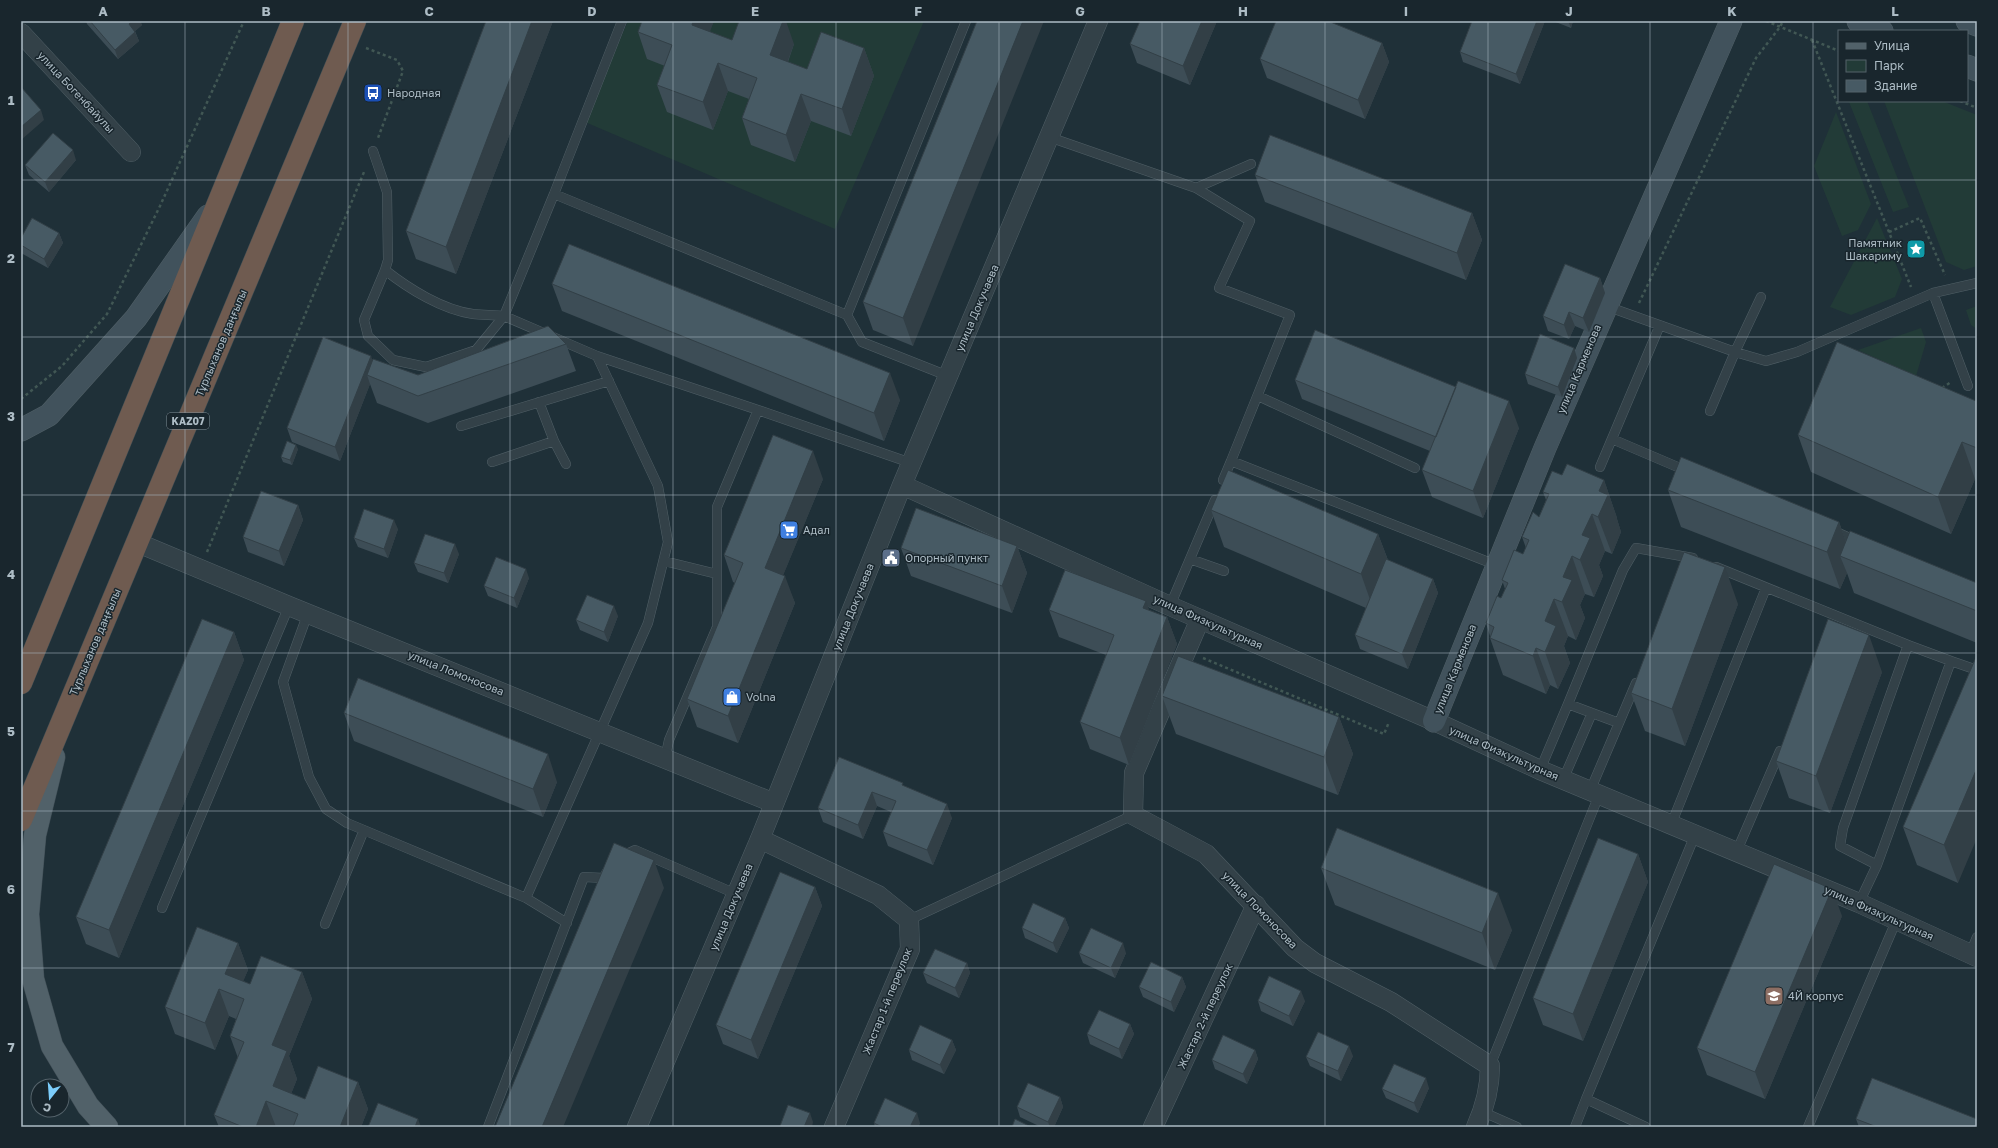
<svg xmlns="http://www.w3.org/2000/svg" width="1998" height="1148" viewBox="0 0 1998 1148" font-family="'Golos Text',sans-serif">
<rect width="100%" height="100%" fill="#1f3038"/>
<!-- green -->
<path fill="#223b37" d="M628 21H924L835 229 585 122Z
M1852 101H1867L1909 207 1893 212 1849 102Z
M1884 101H1942L1977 115V266L1964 270 1946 262Z
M1836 112 1871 204 1858 230 1842 236 1814 166Z
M1877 218 1902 279 1895 297 1851 315 1830 307Z
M1977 306V329L1971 325 1966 310Z
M1921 328 1926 342 1916 376 1858 350Z"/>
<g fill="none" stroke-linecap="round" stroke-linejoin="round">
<defs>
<path id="lane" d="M622 21 554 194 847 315
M1049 137 1196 188 1251 164
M373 151 387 192 388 260 385 270 364 320 368 336 393 360 426 367 476 350 504 316
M1196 188 1250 221 1219 288 1290 315 1231 461
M554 194 504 316 597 356 658 486 668 542 648 623 526 898 567 923
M385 270C409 289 443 310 473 314 483 315 494 315 504 316
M1933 293 1968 386
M1761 297 1735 352 1766 361 1797 352 1933 293 1977 283
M1606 306 1735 352 1710 411
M597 356 758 410
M948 376 862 342 847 315 966 21
M1258 396 1415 468
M461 426 609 381
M1612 439 1687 471
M554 441 566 464
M492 462 554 441 539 402
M1600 467 1660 325
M1223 480 1231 461 1496 565
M1832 530 1859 542
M1190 559 1224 571
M664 561 717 574
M1716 567 1908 645
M1170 606 1215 500
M308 613 283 682 309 777 326 809 347 823 526 898
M1592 713 1619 723 1636 683
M665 759 669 740 717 627V507L758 410 911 463
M1540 770 1568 704
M1563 780 1592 713 1568 704 1623 570 1636 548 1693 558
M1590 791 1619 723
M1671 825 1766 588
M1736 853 1780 751
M622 856 635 850 736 894
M1877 865 1840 846 1843 828 1908 645 1951 661
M1859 903 1877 865 1951 661 1977 670
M162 908 289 606
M909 920 1133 815
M325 924 364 830
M1970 954 1977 937
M1490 1066 1599 795
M1586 1099 1695 835
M1483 1112 1517 1127
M488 1127 584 877 604 878 606 873
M1575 1127 1586 1099 1646 1127
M1808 1127 1897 919"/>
<path id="street" d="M21 33 131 152
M902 485 1170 606 1434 721 1540 770 1859 903 1977 957
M138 543 289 606 774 803
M1200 619 1134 773 1133 815 1206 854 1295 948 1315 963 1391 1002 1490 1066C1490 1088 1485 1107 1476 1127
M760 839 878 895 909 920 910 949 834 1127
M637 1127 760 839 902 485 1098 21
M1153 1127 1256 905"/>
<path id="secondary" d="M1858 21 1882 31
M1967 21 1977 25
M1967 66 1977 70
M21 430 49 415 136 318 208 216
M1434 721 1545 448 1731 21"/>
<path id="primary" d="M54 757 35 835 28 914 33 979 52 1046 88 1106 107 1127"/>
<path id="highway" d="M21 683 293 21
M21 820 355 21"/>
</defs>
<!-- lane casing -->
<use href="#lane" stroke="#505f66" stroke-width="10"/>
<!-- street casing -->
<use href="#street" stroke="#505f66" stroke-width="20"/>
<!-- secondary casing -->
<use href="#secondary" stroke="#505f66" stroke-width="23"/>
<!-- primary casing -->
<use href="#primary" stroke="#3f4d55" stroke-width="23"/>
<!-- highway casing -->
<use href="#highway" stroke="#3d4c53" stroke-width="23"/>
<!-- path -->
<path stroke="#415754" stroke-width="2.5" stroke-dasharray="3 3" stroke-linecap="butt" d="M1766 21 1839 51
M1812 40 1911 287
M366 48 397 60 403 71 378 138
M1960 101 1977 108
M1889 232 1920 218 1945 275
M1639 303 1756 58 1780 27 1783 21
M1942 388 1951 382
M21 399 62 366 107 314 160 206 244 21
M207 552 364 172
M1203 658 1384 734 1389 722"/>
<!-- lane -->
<use href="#lane" stroke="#334148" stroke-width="9"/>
<!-- street -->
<use href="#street" stroke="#334148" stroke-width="19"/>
<!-- secondary -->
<use href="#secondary" stroke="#41525c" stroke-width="22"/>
<!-- primary -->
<use href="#primary" stroke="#516169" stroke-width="22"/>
<!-- highway -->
<use href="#highway" stroke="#6f5b50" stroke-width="22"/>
</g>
<!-- wall -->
<path fill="#3d4d56" d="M86 21H140L142 25 135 31 139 41 118 59 87 24Z
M486 21H553L456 274 416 259 406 231Z
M642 21H714L709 32 732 40 794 44 788 62 807 69 864 48 874 76 851 136 811 121 795 162 751 145 742 118 749 99 728 91 713 130 667 112 657 85 665 66 647 59 638 32Z
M977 21 913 346 873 330 863 302Z
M1217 21 1190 85 1137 63 1130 44Z
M1472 21H1545L1520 84 1463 62 1460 52Z
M1553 21H1573L1571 28Z
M1382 43 1389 62 1365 119 1267 78 1260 59Z
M76 160 49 192 29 175 25 165Z
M1255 175 1472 213 1482 240 1466 280 1265 202Z
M59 233 63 243 48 268 21 253V238Z
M1600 278 1605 293 1589 332 1575 326 1569 339 1548 331 1543 316Z
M552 284 900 400 884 441 562 311Z
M566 344 576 371 428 423 377 403 370 384 340 461 292 442 287 428 373 361 418 375Z
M1574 348 1577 358 1562 397 1528 384 1525 374Z
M1295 380 1519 428 1483 518 1432 497 1422 470 1430 451 1302 399Z
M1977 397V480L1975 479 1951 534 1811 472 1798 435 1976 401Z
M298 449 292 465 283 462 281 457Z
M1562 475 1604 480 1617 518V519L1621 532 1612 554 1605 551 1599 565 1603 576 1594 597 1585 594 1580 605 1585 618 1576 640 1568 636 1564 646 1570 663 1558 689 1550 685 1546 694 1503 675 1490 638V636L1486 623 1501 598 1505 589 1502 580 1523 554 1526 548 1522 537 1539 517 1546 500 1543 492Z
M823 479 783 575 795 603 738 743 697 727 687 699 735 583 733 582 724 555Z
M1668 490 1839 522 1846 542 1977 583V643L1854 593 1847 573 1840 589 1681 527Z
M298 505 303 520 284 566 248 552 243 537Z
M1211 510 1378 534 1388 560 1433 579 1438 593 1408 669 1360 649 1355 635 1366 608 1224 547Z
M398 529 388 558 358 547 354 538Z
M1017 546 1027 573 1012 613 911 576 901 548Z
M459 554 448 583 418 572 414 563Z
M529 578 517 608 488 596 484 586Z
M1738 604 1685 746 1645 731 1631 693Z
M1049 610H1149L1167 617 1177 644 1129 765 1090 749 1080 722 1106 655 1059 637Z
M618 616 608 642 580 630 576 620Z
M234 632 244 660 119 958 86 944 76 917Z
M1977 655 1958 883 1917 865 1903 827Z
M1882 672 1830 813 1789 798 1776 761Z
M1162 696 1339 717 1353 754 1338 795 1176 734Z
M344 713 557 782 543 817 354 741Z
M839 757 904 786 952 818 933 865 888 846 883 832 891 812 877 806 863 839 823 822 818 808Z
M1638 854 1648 882 1583 1041 1543 1025 1533 998Z
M1321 868 1512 930 1495 970 1335 905Z
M815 887 822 906 758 1059 723 1044 716 1025Z
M1842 916 1765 1099 1707 1075 1697 1048Z
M1065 918 1069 928 1057 953 1025 938 1022 928Z
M238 943 248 970 243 981 250 984 302 972 312 999 289 1056 297 1079 291 1094 305 1099 358 1082 368 1109 361 1127H219L214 1115 238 1058 230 1036 236 1019 229 1016 215 1050 175 1034 165 1007Z
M1079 953H1126L1115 978 1083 963Z
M967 963 970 973 959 998 927 983 923 973Z
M1182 977 1186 987 1174 1012 1143 997 1139 987Z
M1258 1001H1305L1293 1026 1261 1011Z
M1130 1024 1134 1034 1122 1059 1090 1044 1087 1034Z
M952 1040 956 1050 944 1074 912 1060 909 1050Z
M1255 1050 1258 1059 1247 1084 1215 1069 1212 1060Z
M1353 1056 1341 1081 1310 1066 1306 1057Z
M1429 1088 1418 1113 1386 1098 1382 1089Z
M1060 1097 1063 1107 1054 1127H1041L1020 1117 1017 1107Z
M1856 1119 1977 1127H1859Z
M874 1123H920L918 1127H875Z"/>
<!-- shaded-wall -->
<path fill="#323f46" d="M132 21H140L142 25 132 34 129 24Z
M532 21H553L456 274 446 247Z
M693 21H714L702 53 692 25Z
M783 21H786L794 44 780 82 770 55Z
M1023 21H1044L913 346 903 318Z
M1202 21H1217L1190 85 1183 66Z
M1537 21H1545L1520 84 1516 74Z
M1568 21H1573L1571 28Z
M135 32 139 41 118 59 115 50Z
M1382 43 1389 62 1365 119 1358 100Z
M864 48 874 76 851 136 842 109Z
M718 63 728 91 713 130 703 102Z
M801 94 811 121 795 162 786 135Z
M41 110 44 120 21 140V127Z
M73 150 76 160 49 192 45 182Z
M1472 213 1482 240 1466 280 1457 253Z
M59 233 63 243 48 268 44 259Z
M1600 278 1605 293 1589 332 1583 318Z
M1569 312 1575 326 1569 339 1564 325Z
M1574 348 1577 358 1562 397 1558 387Z
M371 356 376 370 367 375 370 384 340 461 335 447Z
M890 373 900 400 884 441 874 413Z
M1509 401 1519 428 1483 518 1473 491Z
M1962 442 1975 479 1951 534 1938 497Z
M296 445 298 449 292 465 290 460Z
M813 451 823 479 775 595 765 568Z
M1604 480 1617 518V519L1621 532 1612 554 1598 517 1599 491Z
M298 505 303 520 284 566 279 551Z
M1592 514 1605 551 1599 565 1603 576 1594 597 1580 560 1582 535Z
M394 520 398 529 388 558 384 549Z
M1839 522 1852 559 1840 556 1847 573 1840 589 1827 552Z
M1378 534 1392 571 1374 611 1361 574Z
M455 544 459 554 448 583 444 573Z
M1017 546 1027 573 1012 613 1002 586Z
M1572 556 1585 594 1580 605 1585 618 1576 640 1562 602 1563 577Z
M1725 567 1738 604 1685 746 1672 709Z
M526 569 529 578 517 608 514 598Z
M785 576 795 603 738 743 728 716Z
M1433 579 1438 593 1408 669 1402 654Z
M1554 599 1568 636 1564 646 1570 663 1558 689 1545 652V621Z
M1146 601 1156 629 1143 608Z
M614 606 618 616 608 642 604 632Z
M1167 617 1177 644 1129 765 1120 738Z
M234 632 244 660 119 958 109 930Z
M1869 635 1882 672 1830 813 1816 776Z
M1536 648 1550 685 1546 694 1533 656Z
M1339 717 1353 754 1338 795 1324 757Z
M548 754 557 782 543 817 533 789Z
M1977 768V838L1958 883 1944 845Z
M872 792 877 806 863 839 858 825Z
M947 804 952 818 933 865 927 850Z
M1638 854 1648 882 1583 1041 1573 1014Z
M654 860 664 888 563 1127H542Z
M815 887 822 906 758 1059 751 1040Z
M1832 889 1842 916 1765 1099 1755 1072Z
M1498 893 1512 930 1495 970 1482 933Z
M1065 918 1069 928 1057 953 1053 943Z
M238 943 248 970 237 996 225 974Z
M1123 943 1126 953 1115 978 1111 968Z
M967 963 970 973 959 998 955 988Z
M302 972 312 999 289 1056 297 1079 285 1109 273 1086 272 1045Z
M1182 977 1186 987 1174 1012 1171 1002Z
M219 989 229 1016 215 1050 205 1023Z
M1301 991 1305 1001 1293 1026 1289 1016Z
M1130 1024 1134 1034 1122 1059 1119 1049Z
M952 1040 956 1050 944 1074 940 1065Z
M1349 1046 1353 1056 1341 1081 1338 1071Z
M1255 1050 1258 1059 1247 1084 1243 1074Z
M1426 1078 1429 1088 1418 1113 1414 1103Z
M358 1082 368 1109 361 1127H340Z
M1060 1097 1063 1107 1054 1127H1050L1048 1122Z
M266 1101 276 1127H256Z
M810 1113 813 1122 812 1127H804Z
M917 1113 920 1123 918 1127H910Z
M418 1119 421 1127H415Z"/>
<!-- building -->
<path fill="#475a64" stroke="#323f46" d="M90 21H132L129 24 135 32 115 50Z
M486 21H532L446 247 406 231Z
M642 21H693L692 25 732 40 739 21H783L770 55 807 69 821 32 864 48 842 109 801 94 786 135 742 118 757 78 718 63 703 102 657 85 672 45 638 32Z
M977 21H1023L903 318 863 302Z
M1140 21H1202L1183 66 1130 44Z
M1276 21H1328L1382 43 1358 100 1260 59Z
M1472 21H1537L1516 74 1460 52Z
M21 87 41 110 21 127Z
M53 133 73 150 45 182 25 165Z
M1270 135 1472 213 1457 253 1255 175Z
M32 218 59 233 44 259 21 245V238Z
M569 244 890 373 874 413 552 284Z
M1565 264 1600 278 1583 318 1569 312 1564 325 1543 316Z
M548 326 566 344 418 396 367 375 373 359 418 375Z
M1315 330 1456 387 1436 437 1295 380Z
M1540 334 1574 348 1558 387 1525 374Z
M323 337 371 356 335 447 287 428Z
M1837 342 1976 401 1977 397V448L1962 442 1938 497 1798 435Z
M1458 381 1509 401 1473 491 1422 470Z
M773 435 813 451 765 568 785 576 728 716 687 699 743 563 724 555Z
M287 441 296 445 290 460 281 457Z
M1681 457 1839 522 1827 552 1668 490Z
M1567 464 1604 480 1599 491 1608 495 1598 517 1592 514 1582 535 1590 538 1580 560 1572 556 1563 577 1572 580 1562 602 1554 599 1545 621 1556 626 1545 652 1536 648 1533 656 1490 638 1494 627 1486 623 1497 596 1501 598 1508 583 1502 580 1514 550 1523 554 1529 540 1522 537 1533 512 1539 517 1549 494 1543 492 1552 471 1562 475Z
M1228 470 1378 534 1361 574 1211 510Z
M261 491 298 505 279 551 243 537Z
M916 508 1017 546 1002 586 901 548Z
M364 509 394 520 384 549 354 538Z
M1850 531 1977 583V611L1840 556Z
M425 534 455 544 444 573 414 563Z
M1684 552 1725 567 1672 709 1631 693Z
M496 557 526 569 514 598 484 586Z
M1386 559 1433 579 1402 654 1355 635Z
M1065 570 1146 601 1143 608 1167 617 1120 738 1080 722 1114 635 1049 610Z
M587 595 614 606 604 632 576 620Z
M202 619 234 632 109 930 76 917Z
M1828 619 1869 635 1816 776 1776 761Z
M1977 655V768L1944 845 1903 827Z
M1178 656 1339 717 1324 757 1162 696Z
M358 678 548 754 533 789 344 713Z
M839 757 903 783 902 785 947 804 927 850 883 832 896 801 872 792 858 825 818 808Z
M1337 828 1498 893 1482 933 1321 868Z
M1598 838 1638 854 1573 1014 1533 998Z
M614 843 654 860 542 1127H495Z
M1774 864 1832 889 1755 1072 1697 1048Z
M780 872 815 887 751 1040 716 1025Z
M1033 903 1065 918 1053 943 1022 928Z
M197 927 238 943 225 974 250 984 261 956 302 972 272 1045 287 1051 273 1086 305 1099 318 1066 358 1082 340 1127H293L298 1114 266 1101 256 1127H243L214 1115 244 1042 230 1036 244 999 219 989 205 1023 165 1007Z
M1091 928 1123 943 1111 968 1079 953Z
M935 949 967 963 955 988 923 973Z
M1151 962 1182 977 1171 1002 1139 987Z
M1269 976 1301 991 1289 1016 1258 1001Z
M1099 1010 1130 1024 1119 1049 1087 1034Z
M920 1025 952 1040 940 1065 909 1050Z
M1318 1032 1349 1046 1338 1071 1306 1057Z
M1223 1035 1255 1050 1243 1074 1212 1060Z
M1394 1064 1426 1078 1414 1103 1382 1089Z
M1872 1078 1977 1119V1127H1877L1856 1119Z
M1028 1083 1060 1097 1048 1122 1017 1107Z
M885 1098 917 1113 910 1127H882L874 1123Z
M378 1103 418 1119 415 1127H368Z
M788 1105 810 1113 804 1127H783L780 1126Z
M1015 1119 1031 1127H1012Z"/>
<!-- grid -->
<path fill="none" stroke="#adbcc5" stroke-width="1" stroke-opacity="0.55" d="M185 21V1127M348 21V1127M510 21V1127M673 21V1127M836 21V1127M999 21V1127M1162 21V1127M1325 21V1127M1488 21V1127M1650 21V1127M1813 21V1127M21 180H1977M21 337H1977M21 495H1977M21 653H1977M21 811H1977M21 968H1977"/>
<!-- icons -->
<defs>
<symbol id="bus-square" viewBox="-11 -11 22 22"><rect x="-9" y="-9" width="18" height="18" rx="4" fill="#1a4fb4" stroke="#19262d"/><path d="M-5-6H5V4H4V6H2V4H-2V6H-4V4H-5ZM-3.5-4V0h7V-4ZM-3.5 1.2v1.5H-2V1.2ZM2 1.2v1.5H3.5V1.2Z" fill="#fff"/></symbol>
<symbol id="sight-square" viewBox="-11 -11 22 22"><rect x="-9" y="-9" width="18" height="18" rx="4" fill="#0f9aa8" stroke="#19262d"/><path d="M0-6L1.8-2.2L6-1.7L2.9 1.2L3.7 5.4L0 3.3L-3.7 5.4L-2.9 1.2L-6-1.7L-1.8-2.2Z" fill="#fff"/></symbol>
<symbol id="supermarket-square" viewBox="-11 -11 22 22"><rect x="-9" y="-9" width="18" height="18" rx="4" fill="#3f7fe0" stroke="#19262d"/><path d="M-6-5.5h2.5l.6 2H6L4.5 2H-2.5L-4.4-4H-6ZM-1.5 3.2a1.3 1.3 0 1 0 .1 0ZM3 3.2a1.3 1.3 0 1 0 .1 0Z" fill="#fff"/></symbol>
<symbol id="civic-square" viewBox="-11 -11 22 22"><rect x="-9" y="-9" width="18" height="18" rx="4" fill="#5c6f8a" stroke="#19262d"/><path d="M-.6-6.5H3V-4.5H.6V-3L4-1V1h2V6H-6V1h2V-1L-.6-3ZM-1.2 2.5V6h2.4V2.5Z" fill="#fff"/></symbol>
<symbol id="shop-square" viewBox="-11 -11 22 22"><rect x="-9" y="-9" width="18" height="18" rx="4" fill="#3f7fe0" stroke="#19262d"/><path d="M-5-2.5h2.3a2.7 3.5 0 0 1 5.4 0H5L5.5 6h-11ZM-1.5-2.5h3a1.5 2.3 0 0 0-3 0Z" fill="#fff"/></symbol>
<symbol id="university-square" viewBox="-11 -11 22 22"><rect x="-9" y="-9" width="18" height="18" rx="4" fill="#8d6e63" stroke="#19262d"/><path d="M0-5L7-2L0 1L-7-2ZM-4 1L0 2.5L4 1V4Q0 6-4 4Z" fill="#fff"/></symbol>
</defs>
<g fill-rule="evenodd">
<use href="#bus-square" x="362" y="82" width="22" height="22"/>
<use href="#sight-square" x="1905" y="238" width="22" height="22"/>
<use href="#supermarket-square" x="778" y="519" width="22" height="22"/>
<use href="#civic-square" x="880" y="547" width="22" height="22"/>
<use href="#shop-square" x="721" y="686" width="22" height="22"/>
<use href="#university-square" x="1763" y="985" width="22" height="22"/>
</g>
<g text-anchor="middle" stroke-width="3" stroke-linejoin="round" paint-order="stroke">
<!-- shield labels -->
<rect fill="#19262d" stroke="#818f97" stroke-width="1" x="167" y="413" width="42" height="16" rx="3"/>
<g font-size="10" font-weight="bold" fill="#adbcc5">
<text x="188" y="425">KAZ07</text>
</g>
<!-- street labels -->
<g font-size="11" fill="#adbcc5" stroke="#19262d">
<text transform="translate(76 92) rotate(47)" y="4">улица Богенбайулы</text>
<text transform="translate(977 308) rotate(-67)" y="4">улица Докучаева</text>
<text transform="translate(221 343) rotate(-67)" y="4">Тұрлыханов даңғылы</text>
<text transform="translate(1579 369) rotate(-67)" y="4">улица Карменова</text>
<text transform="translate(853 607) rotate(-68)" y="4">улица Докучаева</text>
<text transform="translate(1208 622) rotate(24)" y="4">улица Физкультурная</text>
<text transform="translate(95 642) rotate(-67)" y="4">Тұрлыханов даңғылы</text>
<text transform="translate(1455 669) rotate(-68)" y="4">улица Карменова</text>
<text transform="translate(456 673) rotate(22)" y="4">улица Ломоносова</text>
<text transform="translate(1504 753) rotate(24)" y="4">улица Физкультурная</text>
<text transform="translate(731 907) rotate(-67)" y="4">улица Докучаева</text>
<text transform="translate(1260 910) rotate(46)" y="4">улица Ломоносова</text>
<text transform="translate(1879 913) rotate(24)" y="4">улица Физкультурная</text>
<text transform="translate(887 1001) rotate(-68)" y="4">Жастар 1-й переулок</text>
<text transform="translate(1205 1016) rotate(-65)" y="4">Жастар 2-й переулок</text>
</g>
<!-- poi labels -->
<g font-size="11" fill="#adbcc5" stroke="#19262d" text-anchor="start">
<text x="387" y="97">Народная</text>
<text x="1902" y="247" text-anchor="end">Памятник<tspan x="1902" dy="13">Шакариму</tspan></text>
<text x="803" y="534">Адал</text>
<text x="905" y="562">Опорный пункт</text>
<text x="746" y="701">Volna</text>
<text x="1788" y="1000">4Й корпус</text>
</g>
</g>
<!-- border -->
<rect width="1998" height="1148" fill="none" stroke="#19262d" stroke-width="44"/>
<!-- legend -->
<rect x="1838" y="30" width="130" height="72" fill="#19262d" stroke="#54626a"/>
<rect x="1846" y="43" width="20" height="6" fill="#516169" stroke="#54626a"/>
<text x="1874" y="50" font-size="12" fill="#adbcc5">Улица</text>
<rect x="1846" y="60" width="20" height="12" fill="#223b37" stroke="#54626a"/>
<text x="1874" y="70" font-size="12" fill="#adbcc5">Парк</text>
<rect x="1846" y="80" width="20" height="12" fill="#475a64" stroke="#54626a"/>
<text x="1874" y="90" font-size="12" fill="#adbcc5">Здание</text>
<!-- north arrow -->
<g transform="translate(50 1098) rotate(197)"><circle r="19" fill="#19262d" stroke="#54626a"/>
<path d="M0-3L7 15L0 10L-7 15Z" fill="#7ccdfb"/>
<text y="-6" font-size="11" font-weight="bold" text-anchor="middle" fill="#adbcc5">С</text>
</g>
<rect x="22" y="22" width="1954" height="1104" fill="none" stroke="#adbcc5" stroke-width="1.5"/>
<g font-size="13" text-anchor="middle" font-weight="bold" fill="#adbcc5">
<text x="103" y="16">A</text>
<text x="266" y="16">B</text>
<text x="429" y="16">C</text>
<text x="592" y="16">D</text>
<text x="755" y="16">E</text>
<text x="918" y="16">F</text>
<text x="1080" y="16">G</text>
<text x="1243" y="16">H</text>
<text x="1406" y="16">I</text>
<text x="1569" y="16">J</text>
<text x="1732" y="16">K</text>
<text x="1895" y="16">L</text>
<text x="11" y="105">1</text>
<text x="11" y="263">2</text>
<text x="11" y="421">3</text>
<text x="11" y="579">4</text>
<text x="11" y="736">5</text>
<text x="11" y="894">6</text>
<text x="11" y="1052">7</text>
</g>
</svg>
